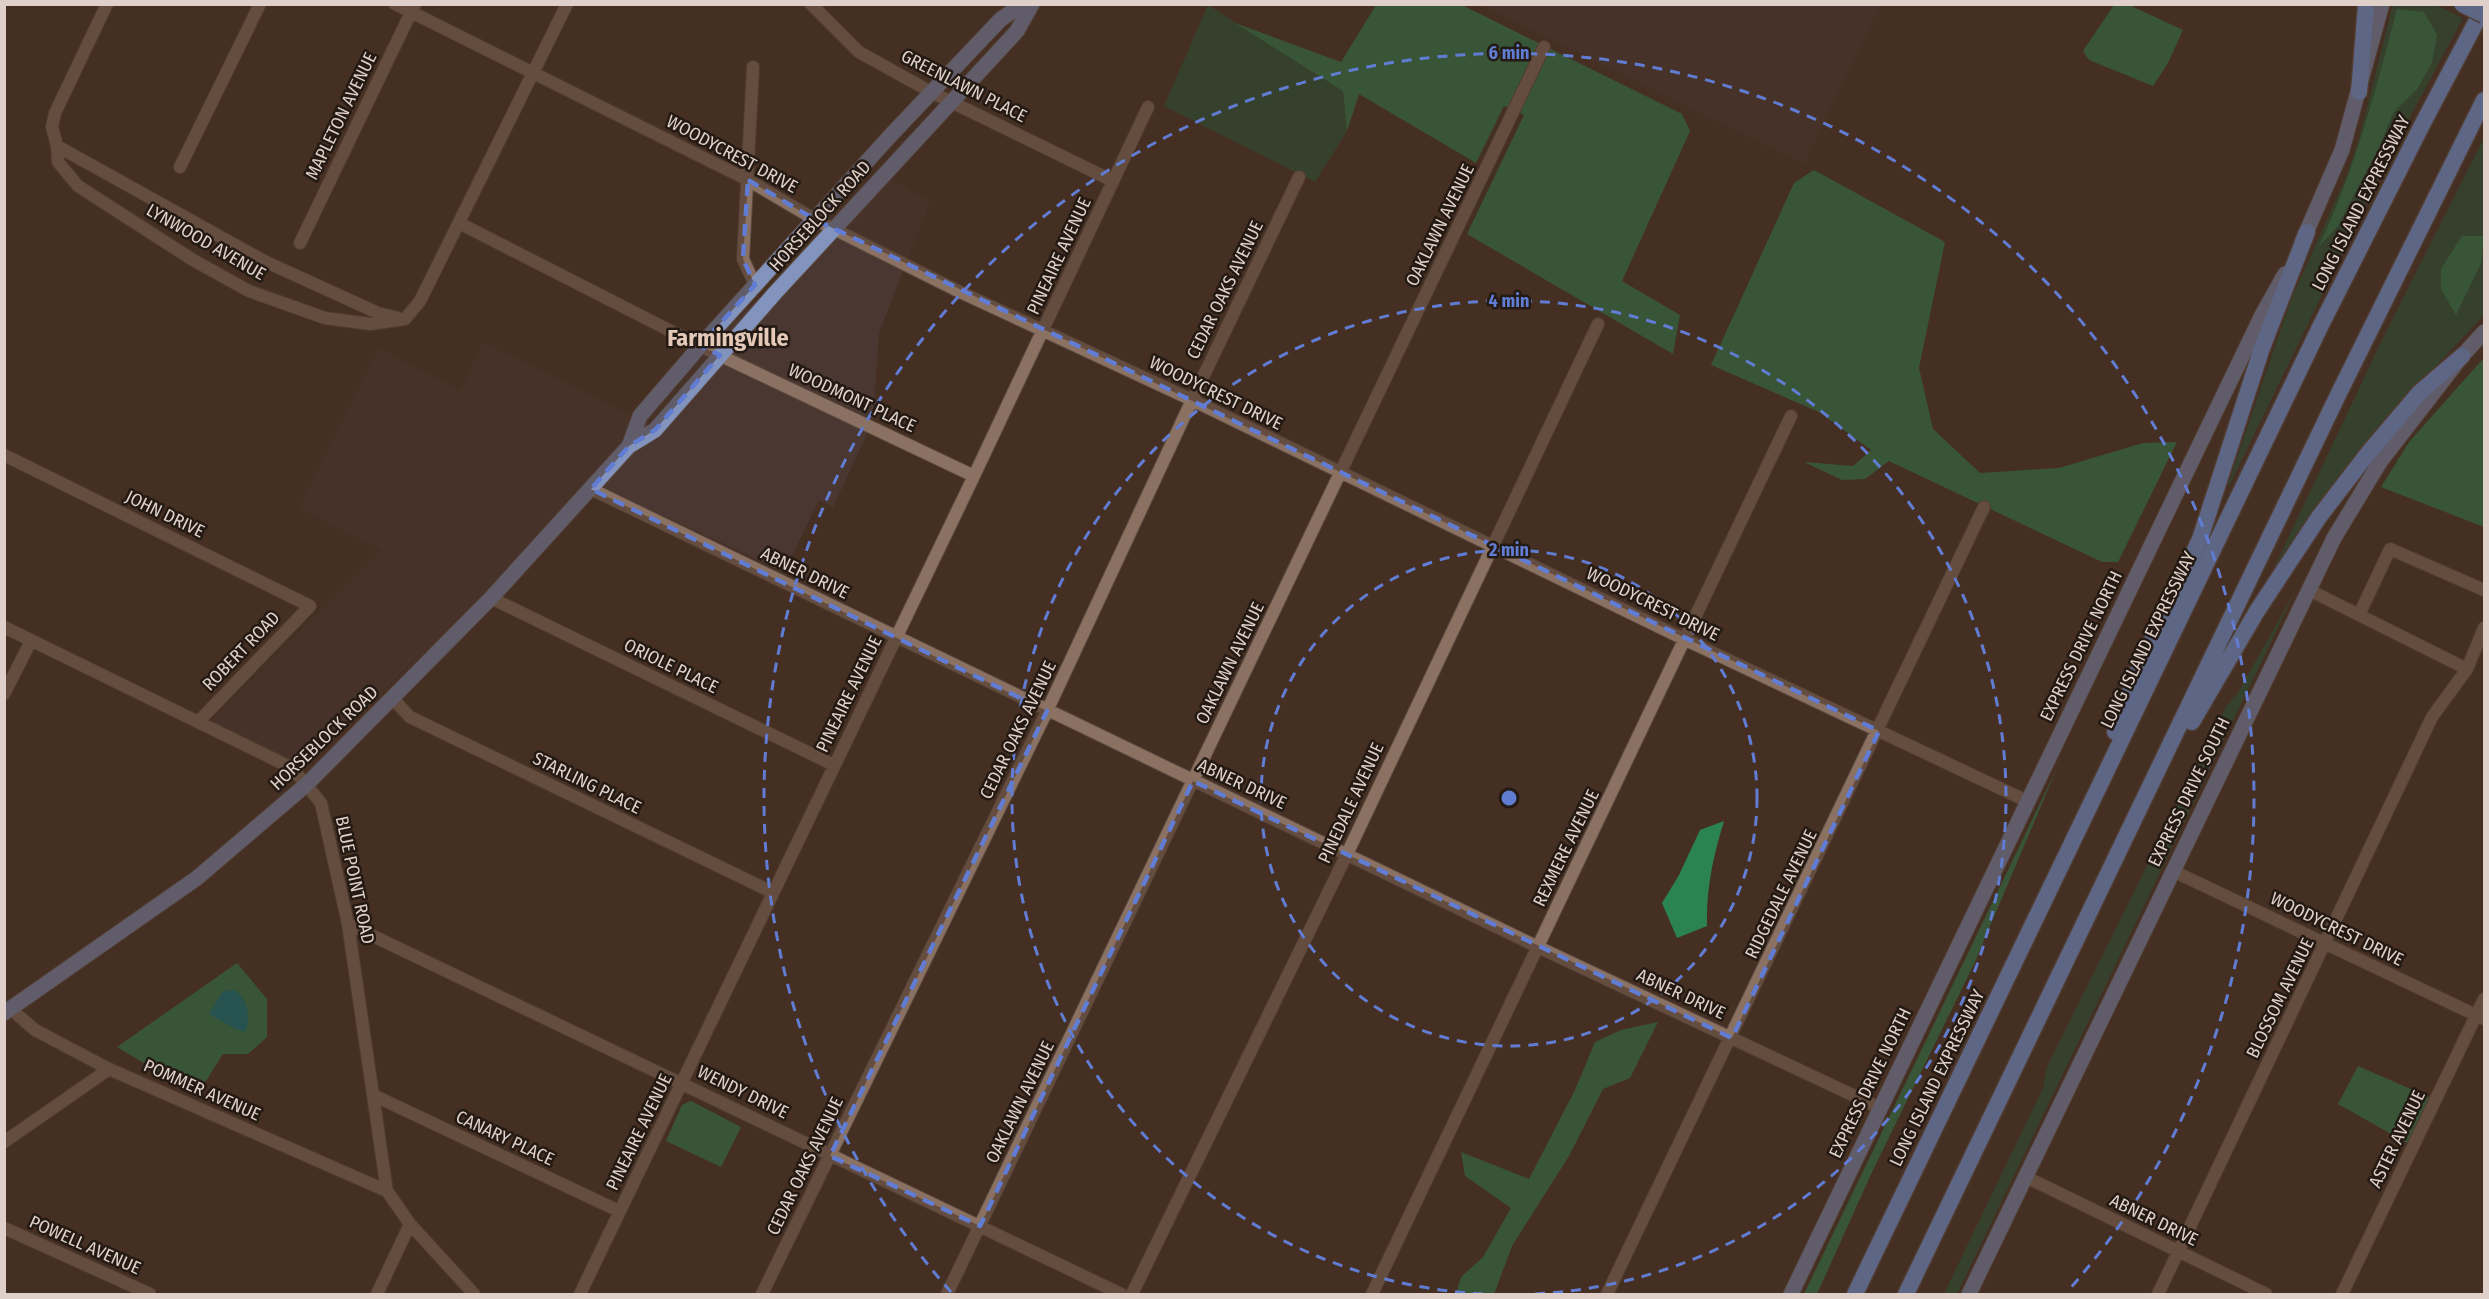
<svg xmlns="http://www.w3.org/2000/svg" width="2489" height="1299" viewBox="0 0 2489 1299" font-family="'Fira Sans Condensed',sans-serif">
<rect width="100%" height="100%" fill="#452f23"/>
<!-- commercial -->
<path fill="#4b3732" d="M1482 5H1880L1804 164Z
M885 176 930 201 879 333 873 421 833 507 819 500 784 572 604 488 298 769 210 722 382 550 299 508 379 348 460 390 483 343 636 417Z"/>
<!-- green -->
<path fill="#25583a" d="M2434 4 2463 18 2395 145 2229 486 2228 484 2291 300 2347 175 2359 139 2393 5Z
M1208 5 1343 91 1347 131 1315 182 1164 106Z
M2484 138V315L2414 389 2277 568H2274L2384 336Z
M2297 588 1957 1294H1944L2043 1088 2047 1067 2227 705 2237 694Z"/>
<!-- forest -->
<path fill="#2b8352" d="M1376 5H1462L1682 114 1690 131 1622 281 1680 315 1673 354 1467 234 1524 115 1504 106 1476 163 1359 94 1347 131 1343 91 1235 23 1341 62Z
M2114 5H2129L2183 30 2168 63 2153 86 2089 60 2083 51Z
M2397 9 2424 12 2437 35 2432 62 2418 88 2393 113 2379 147 2337 227 2319 246C2355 170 2376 90 2397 9Z
M1814 170 1945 242 1919 368 1933 429 1980 473 2059 468 2143 443 2177 442 2118 562H2102L1889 461 1865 479 1842 480 1804 462 1853 466 1871 450 1819 412 1711 365 1794 183Z
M2462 236H2484L2481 263 2456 315 2441 289V269Z
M2482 360H2484V527L2381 487 2409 442Z
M2058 766 1974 964 1873 1170 1817 1294H1804Z
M1724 821C1713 857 1706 889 1707 926L1677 938 1662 903 1679 875 1700 830Z
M237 963 267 999V1037L248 1054H223L197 1095 117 1047Z
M1658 1022 1630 1078 1603 1089 1569 1156 1512 1246 1494 1294H1456L1461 1277 1483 1257 1511 1208 1465 1176 1461 1152 1529 1179 1575 1090 1595 1042 1621 1030Z
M2358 1066 2431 1098 2409 1144 2338 1104Z
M691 1101 741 1127 721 1167 666 1141 682 1105Z"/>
<!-- water -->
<path fill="#027e86" d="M235 990C248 1000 251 1018 245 1032L234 1028 209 1014 223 991Z"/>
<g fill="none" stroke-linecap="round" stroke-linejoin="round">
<defs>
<path id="minor" d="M107 4 55 113 52 127 57 146 58 162 78 186 193 260 249 291 325 318 370 324 405 319 420 301 567 4
M395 4 748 180 814 219 956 290 1192 400 1686 640 2027 801
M811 4 859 52 931 92 1113 181
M753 67 743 259 755 285
M57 146 264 261 378 313 398 318
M180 167 260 4
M459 223 700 346 974 476
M300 243 415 4
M4 455 310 606 199 721
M591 489 1538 947 1880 1108
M2309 590 2467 669 2484 628
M491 598 834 765
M2359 615 2390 549 2484 590
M4 627 292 768 321 803 348 924 387 1191 410 1224 474 1294
M4 694 31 641
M393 699 410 717 772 892
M2173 871 2484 1019
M348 924 1121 1294
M11 1009 35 1030 109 1069 387 1191
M375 1096 619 1211
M4 1142 109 1069
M2026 1177 2266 1294
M4 1228 150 1294
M377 1294 410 1224
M580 1294 974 476 1148 107
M762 1294 1047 711 1192 400 1299 177
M947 1294 1544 47
M1132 1294 1347 854 1598 324
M1372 1294 1791 416
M1607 1294 1984 507
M2158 1294 2432 717 2467 669
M2342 1294 2484 999"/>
<path id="major" d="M2302 242 2342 150 2382 4
M629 446 640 416 700 346 890 136 1001 19 1023 4
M4 1013 197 878 307 784 491 598 629 446 655 430 775 293 1017 31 1032 4
M1791 1294 2262 315 2285 274
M1969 1294 2334 538 2380 462 2462 356 2484 332"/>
<path id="highway" d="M2359 92 2366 4
M2192 722 2257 611 2319 517 2369 452 2420 392 2462 356
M2115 732 2136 675 2200 539 2262 348 2307 232
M1855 1294 2321 325 2423 123 2484 7
M1906 1294 2338 395 2484 100"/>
</defs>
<!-- minor casing -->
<use href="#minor" stroke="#5d4b40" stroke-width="14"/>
<!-- major casing -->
<use href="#major" stroke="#5d4b40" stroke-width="17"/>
<!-- highway casing -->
<use href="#highway" stroke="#5d4b40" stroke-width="19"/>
<!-- minor -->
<use href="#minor" stroke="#8a7162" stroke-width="12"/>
<!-- major -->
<use href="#major" stroke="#8293be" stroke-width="15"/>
<!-- highway -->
<use href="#highway" stroke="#7da9fc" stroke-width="16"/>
<defs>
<path id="highway-bridge" d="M2462 4 2484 15"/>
</defs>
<!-- highway-bridge casing -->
<use href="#highway-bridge" stroke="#5d4b40" stroke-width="19" stroke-linecap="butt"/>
<!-- highway-bridge -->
<use href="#highway-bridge" stroke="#7da9fc" stroke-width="16"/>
</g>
<!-- marked area -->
<path d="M0 0H2489V1299H0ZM748 180 814 219 1879 731 1732 1038 1193 781 980 1226 830 1156 1047 711 591 489 629 446 655 430 720 355 700 346 755 285 743 259Z" fill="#452f23" fill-opacity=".55" fill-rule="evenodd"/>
<path fill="none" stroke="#617cd3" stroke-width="4.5" stroke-dasharray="12 8" stroke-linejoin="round" d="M748 180 814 219 1879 731 1732 1038 1193 781 980 1226 830 1156 1047 711 591 489 629 446 655 430 720 355 700 346 755 285 743 259Z"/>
<!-- distance rings -->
<g fill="none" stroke="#617cd3" stroke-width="3" stroke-dasharray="10 8">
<circle cx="1509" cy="798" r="248"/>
<path d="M1483 1294A497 497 0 1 1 1535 1294"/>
<path d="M951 1292A745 745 0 1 1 2067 1292"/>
</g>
<g text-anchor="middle" stroke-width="5" stroke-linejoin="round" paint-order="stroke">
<!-- street labels -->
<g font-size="18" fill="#dfd1c9" stroke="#241a14">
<text transform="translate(964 86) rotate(27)" y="6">GREENLAWN PLACE</text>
<text transform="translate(341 116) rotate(-64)" y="6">MAPLETON AVENUE</text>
<text transform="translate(732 154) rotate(28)" y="6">WOODYCREST DRIVE</text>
<text transform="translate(2361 203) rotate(-63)" y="6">LONG ISLAND EXPRESSWAY</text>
<text transform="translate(820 216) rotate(-48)" y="6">HORSEBLOCK ROAD</text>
<text transform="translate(1440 225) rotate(-64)" y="6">OAKLAWN AVENUE</text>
<text transform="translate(206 242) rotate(30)" y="6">LYNWOOD AVENUE</text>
<text transform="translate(1059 256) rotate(-65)" y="6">PINEAIRE AVENUE</text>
<text transform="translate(1225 290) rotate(-64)" y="6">CEDAR OAKS AVENUE</text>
<text transform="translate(1216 393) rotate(26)" y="6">WOODYCREST DRIVE</text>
<text transform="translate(852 398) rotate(25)" y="6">WOODMONT PLACE</text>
<text transform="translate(165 514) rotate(26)" y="6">JOHN DRIVE</text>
<text transform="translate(805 573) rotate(26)" y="6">ABNER DRIVE</text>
<text transform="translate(1653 604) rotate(26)" y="6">WOODYCREST DRIVE</text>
<text transform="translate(2148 640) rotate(-64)" y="6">LONG ISLAND EXPRESSWAY</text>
<text transform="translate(2081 646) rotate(-64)" y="6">EXPRESS DRIVE NORTH</text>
<text transform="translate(241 651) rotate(-46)" y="6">ROBERT ROAD</text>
<text transform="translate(1230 663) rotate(-64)" y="6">OAKLAWN AVENUE</text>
<text transform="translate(671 666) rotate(26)" y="6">ORIOLE PLACE</text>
<text transform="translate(849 694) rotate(-64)" y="6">PINEAIRE AVENUE</text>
<text transform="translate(1018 730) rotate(-64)" y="6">CEDAR OAKS AVENUE</text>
<text transform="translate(324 738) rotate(-44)" y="6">HORSEBLOCK ROAD</text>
<text transform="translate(587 783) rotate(26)" y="6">STARLING PLACE</text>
<text transform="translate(1242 784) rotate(25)" y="6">ABNER DRIVE</text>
<text transform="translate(2189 792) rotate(-64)" y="6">EXPRESS DRIVE SOUTH</text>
<text transform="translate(1351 803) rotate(-65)" y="6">PINEDALE AVENUE</text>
<text transform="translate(1566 848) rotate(-64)" y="6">REXMERE AVENUE</text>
<text transform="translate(355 880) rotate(78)" y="6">BLUE POINT ROAD</text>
<text transform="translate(1781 894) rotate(-64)" y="6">RIDGEDALE AVENUE</text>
<text transform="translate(2337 929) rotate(26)" y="6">WOODYCREST DRIVE</text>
<text transform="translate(1681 994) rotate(25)" y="6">ABNER DRIVE</text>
<text transform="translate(2280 998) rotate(-64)" y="6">BLOSSOM AVENUE</text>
<text transform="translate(1937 1078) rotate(-64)" y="6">LONG ISLAND EXPRESSWAY</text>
<text transform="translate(1870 1083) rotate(-64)" y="6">EXPRESS DRIVE NORTH</text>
<text transform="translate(202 1090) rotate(24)" y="6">POMMER AVENUE</text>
<text transform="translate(743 1092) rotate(26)" y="6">WENDY DRIVE</text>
<text transform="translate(1020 1102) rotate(-64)" y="6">OAKLAWN AVENUE</text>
<text transform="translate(639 1132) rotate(-64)" y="6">PINEAIRE AVENUE</text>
<text transform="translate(505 1138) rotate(25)" y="6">CANARY PLACE</text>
<text transform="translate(2397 1139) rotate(-64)" y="6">ASTER AVENUE</text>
<text transform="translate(805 1166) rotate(-64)" y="6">CEDAR OAKS AVENUE</text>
<text transform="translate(2154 1220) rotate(26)" y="6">ABNER DRIVE</text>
<text transform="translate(85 1245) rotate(24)" y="6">POWELL AVENUE</text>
</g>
<!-- district labels -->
<g font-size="24" font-weight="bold" fill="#e4c8b8" stroke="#241a14">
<text x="728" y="346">Farmingville</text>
</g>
</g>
<circle cx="1509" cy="798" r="9" fill="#617cd3" stroke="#241a14" stroke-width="3"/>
<g font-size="18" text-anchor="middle" font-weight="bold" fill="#617cd3" stroke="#241a14" stroke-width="5" stroke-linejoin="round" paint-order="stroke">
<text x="1509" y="59">6 min</text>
<text x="1509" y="307">4 min</text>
<text x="1509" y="556">2 min</text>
</g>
<!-- border -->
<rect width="2489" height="1299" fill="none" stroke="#dfd1c9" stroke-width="12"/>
</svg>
